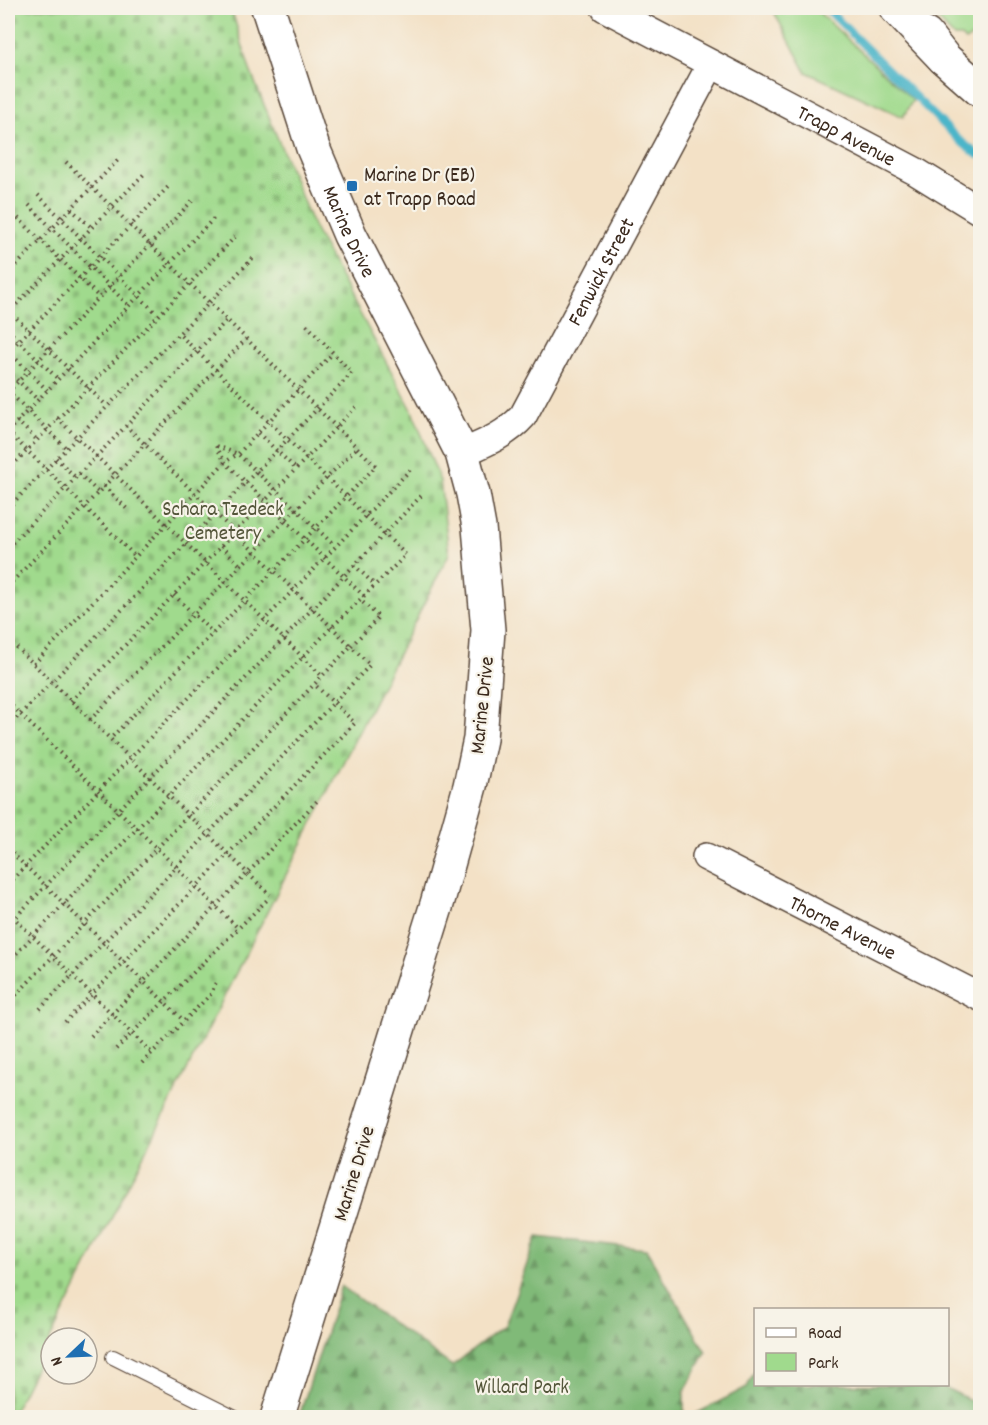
<svg xmlns="http://www.w3.org/2000/svg" width="988" height="1425" viewBox="0 0 988 1425" font-family="Dekko,sans-serif">
<defs>
<pattern id="forest-firs" width="22" height="20" patternUnits="userSpaceOnUse" patternTransform="scale(1.5)"><rect width="22" height="20" fill="#80ba78"/><path d="M5 1l3.5 6h-7zM16 11l3.5 6h-7z" fill="#6a9762"/></pattern>
<pattern id="cemetery-stones" width="16" height="16" patternUnits="userSpaceOnUse" patternTransform="scale(1.5)"><rect width="16" height="16" fill="#a0da8d"/><path d="M2 7V4a2 2 0 0 1 4 0v3zM10 15v-3a2 2 0 0 1 4 0v3z" fill="#8bbb79"/></pattern>
</defs>
<rect width="100%" height="100%" fill="#f7f3e8"/>
<filter id="ink" filterUnits="userSpaceOnUse"><feTurbulence type="fractalNoise" baseFrequency=".0167" numOctaves="2"/><feDisplacementMap in="SourceGraphic" scale="12" xChannelSelector="R" yChannelSelector="G"/><feConvolveMatrix kernelMatrix="1 2 1 2 8 2 1 2 1" color-interpolation-filters="sRGB"/></filter>
<filter id="wash" filterUnits="userSpaceOnUse"><feTurbulence type="fractalNoise" baseFrequency=".008" numOctaves="4" result="noise"/><feDisplacementMap in="SourceGraphic" scale="24" xChannelSelector="R" yChannelSelector="G"/><feGaussianBlur stdDeviation="1.35" result="paint"/><feColorMatrix in="noise" values="0 0 0 0 0 0 0 0 0 0 0 0 0 0 0 0 0 1.4 0 .05"/><feComposite in="paint" operator="in"/></filter>
<g filter="url(#wash)">
<rect width="100%" height="100%" fill="#f3e1c6"/>
<!-- green -->
<path fill="#a0da8d" stroke="#6e8256" stroke-width="1.5" d="M772 8H814L913 100 903 117 806 72Z
M927 8H973L980 15V31L965 41 961 37H954Z"/>
<!-- forest -->
<path fill="url(#forest-firs)" stroke="#5e724b" stroke-width="1.5" d="M537 1237 646 1249 706 1352 684 1393V1417H299L341 1286 452 1366 504 1326Z
M755 1371 756 1384 940 1385 980 1405V1417H690L747 1387Z"/>
<!-- cemetery -->
<path fill="url(#cemetery-stones)" stroke="#6e8256" stroke-width="1.5" d="M8 8H231L250 70 314 228 412 410 440 481 449 554 10 1418 8 1417Z"/>
<g fill="none" stroke-linecap="round" stroke-linejoin="round">
<!-- stream -->
<path stroke="#4cb5c9" stroke-width="8" d="M826 8 959 140 978 155"/>
</g>
</g>
<g filter="url(#ink)">
<g fill="none" stroke-linecap="round" stroke-linejoin="round">
<defs>
<path id="service" d="M113 1357 235 1418"/>
<g id="minor">
<path id="s1" d="M605 8 915 171 980 211"/>
<path id="s2" d="M462 453C485 443 506 435 523 416L711 64"/>
<path id="s3" d="M706 857 980 997"/>
</g>
<g id="tertiary">
<path id="s4" d="M268 8 313 148 350 235 462 453 473 494 479 527 488 630 480 739 470 786 437 904 277 1418"/>
</g>
<path id="primary" d="M926 35 944 58 980 90"/>
<path id="motorway" d="M896 8 944 58"/>
</defs>
<!-- service casing -->
<use href="#service" stroke="#574537" stroke-width="16"/>
<!-- minor casing -->
<use href="#minor" stroke="#574537" stroke-width="30"/>
<!-- tertiary casing -->
<use href="#tertiary" stroke="#574537" stroke-width="36"/>
<!-- primary casing -->
<use href="#primary" stroke="#574537" stroke-width="36"/>
<!-- motorway casing -->
<use href="#motorway" stroke="#574537" stroke-width="36"/>
<!-- path -->
<path stroke="#574537" stroke-width="4" stroke-dasharray="1.5 4.5" stroke-linecap="butt" d="M66 162 376 466 110 739
M38 195 157 314
M29 205 129 306
M71 209 91 227
M18 218 99 297
M8 274 120 158
M8 310 107 406
M8 313 146 172
M8 330 58 379
M8 351 47 390
M8 352 169 186
M8 371 38 400
M8 391 66 448
M8 392 193 200
M57 418 322 676
M17 421 37 440
M8 431 215 217
M8 432 136 557
M258 433 296 469
M216 446 225 462 364 596
M217 446 238 454 335 546
M56 458 75 477
M8 470 235 237
M79 474 98 492
M104 486 129 511
M8 508 254 257
M221 546 241 566
M8 547 126 426 227 320
M354 565 375 585
M8 586 246 339
M174 595 213 633
M8 639 270 895
M34 664 225 462 238 454 333 353
M71 701 358 405
M8 702 238 928
M90 720 356 448
M8 727 352 373 305 323
M8 849 184 1021
M8 884 410 470
M8 912 152 1053
M8 925 421 496
M8 962 332 627 406 555 178 333
M16 995 351 646 126 426
M40 1009 370 665 351 646 379 617 360 600
M65 1022 355 723 314 684
M91 1036 317 801
M116 1049 268 899
M142 1063 211 994 216 982"/>
<!-- service -->
<use href="#service" stroke="#fff" stroke-width="14"/>
<!-- minor -->
<use href="#minor" stroke="#fff" stroke-width="27"/>
<!-- tertiary -->
<use href="#tertiary" stroke="#fff" stroke-width="33"/>
<!-- primary -->
<use href="#primary" stroke="#fff" stroke-width="33"/>
<!-- motorway -->
<use href="#motorway" stroke="#fff" stroke-width="33"/>
</g>
</g>
<!-- markers -->
<rect fill="#1f6fb2" stroke="#f7f3e8" stroke-width="2" x="346" y="180" width="12" height="12" rx="3"/>
<g text-anchor="middle" stroke-width="4.5" stroke-linejoin="round" paint-order="stroke">
<!-- street labels -->
<g font-size="21" fill="#3b2a1e" stroke="#f7f3e8">
<text dy="7" stroke="none"><textPath href="#s1" startOffset="273">Trapp Avenue</textPath></text>
<text dy="7" stroke="none"><textPath href="#s4" startOffset="238">Marine Drive</textPath></text>
<text dy="7" stroke="none"><textPath href="#s2" startOffset="236">Fenwick Street</textPath></text>
<text transform="translate(481 705) rotate(-84)" y="7">Marine Drive</text>
<text dy="7" stroke="none"><textPath href="#s3" startOffset="154">Thorne Avenue</textPath></text>
<text transform="translate(353 1173) rotate(-73)" y="7">Marine Drive</text>
</g>
<!-- poi labels -->
<g font-size="21" fill="#3b2a1e" stroke="#f7f3e8" text-anchor="start">
<text x="364" y="181">Marine Dr (EB)<tspan x="364" dy="24">at Trapp Road</tspan></text>
</g>
<!-- park labels -->
<g font-size="21" fill="#54563a" stroke="#f7f3e8">
<text x="223" y="515">Schara Tzedeck<tspan x="223" dy="24">Cemetery</tspan></text>
<text x="522" y="1393">Willard Park</text>
</g>
</g>
<!-- margin -->
<rect width="988" height="1425" fill="none" stroke="#f7f3e8" stroke-width="30"/>
<!-- legend -->
<rect x="754" y="1308" width="195" height="78" fill="#f7f3e8" stroke="#aca397" stroke-width="1.5"/>
<rect x="766" y="1328" width="30" height="9" fill="#ffffff" stroke="#aca397" stroke-width="1.5"/>
<text x="808" y="1338" font-size="18" fill="#3b2a1e">Road</text>
<rect x="766" y="1353" width="30" height="18" fill="#a0da8d" stroke="#aca397" stroke-width="1.5"/>
<text x="808" y="1368" font-size="18" fill="#3b2a1e">Park</text>
<!-- north arrow -->
<g transform="translate(69 1356) rotate(247)"><circle r="28" fill="#f7f3e8" stroke="#aca397" stroke-width="1.5"/>
<path d="M0-4.5L10 22L0 15L-10 22Z" fill="#1f6fb2"/>
<text y="-9" font-size="16" font-weight="bold" text-anchor="middle" fill="#3b2a1e">N</text>
</g>
</svg>
